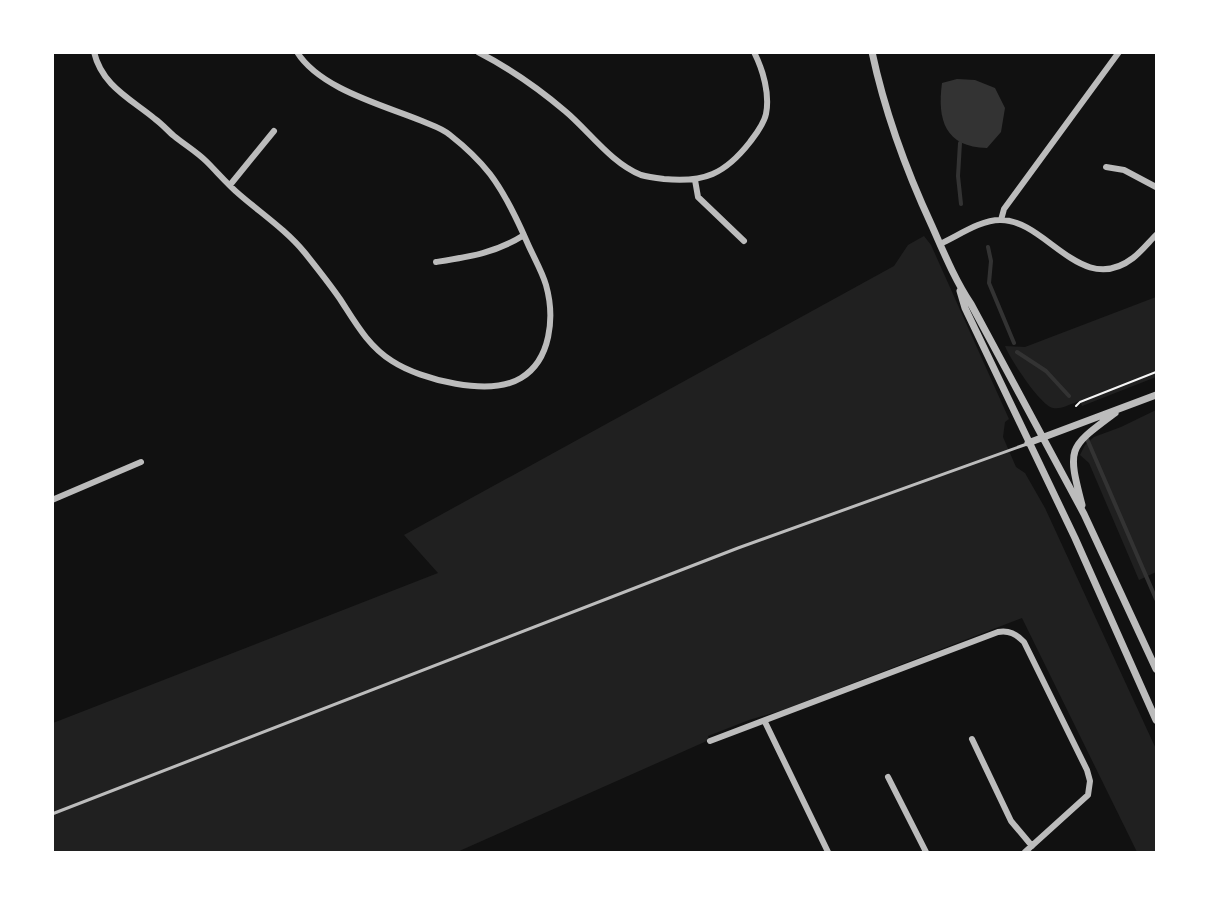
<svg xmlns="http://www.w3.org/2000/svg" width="1209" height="905" viewBox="0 0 1209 905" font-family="Quicksand,sans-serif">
<rect width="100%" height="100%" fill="#111"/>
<!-- green -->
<path fill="#202020" d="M924 236 931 245 1009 419 1005 422 1003 437 1016 467 1025 473 1045 508 1156 749V852H1137L1022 618 783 710 749 720 708 736 709 740 457 852H53V723L438 573 404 535 894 266 908 245Z
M1156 297V377L1082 406 1080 401C1072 403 1061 410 1053 408 1040 405 1010 359 1005 346L1025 347Z
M1156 410V572L1139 580 1089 463 1080 455 1085 445 1094 437 1121 427Z"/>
<!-- water -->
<path fill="#333" d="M957 79 975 80 995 88 1005 108 1001 132 987 148C945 147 937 120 942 83Z"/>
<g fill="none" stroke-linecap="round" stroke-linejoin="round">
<!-- stream -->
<path stroke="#333" stroke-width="4" d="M960 143 958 176 961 204
M988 247 991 261 989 283 1014 343
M1017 352 1046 371 1069 396
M1087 439 1156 599"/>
<!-- path -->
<path stroke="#f5f5f5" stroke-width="2" d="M1076 406 1080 402 1156 372"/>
<!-- service -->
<path stroke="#bcbcbc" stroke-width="3" d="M52 814 738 548 1027 444"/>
<!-- minor -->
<path stroke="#bcbcbc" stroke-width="6" d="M94 52C102 86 131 99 155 119 162 124 168 131 174 136 185 145 197 152 207 162 218 173 228 185 240 195 262 214 286 230 305 253 317 268 329 283 340 299 355 322 368 346 392 361 421 380 490 397 521 378 551 360 555 317 546 285 542 271 533 256 527 242 517 219 506 195 490 174 479 160 464 146 450 135 442 128 431 125 422 121 383 105 320 89 297 52
M478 52C509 68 538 88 565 111 589 131 611 163 641 175 648 177 656 178 664 179 704 183 725 174 750 142 756 134 764 124 766 114 770 94 763 70 754 52
M1106 167 1124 170 1156 187
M695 180 698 197 744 241
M230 185 274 131
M1001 220 1004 209 1119 52
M940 244C958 236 980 220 1000 220 1046 219 1081 298 1133 258 1142 251 1149 242 1156 235
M436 262C468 257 496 253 524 235
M52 500 141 462
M765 722 828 852
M972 739 1011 821 1032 846
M710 741 998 632C1009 630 1016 634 1024 642L1087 770 1090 781 1088 795 1025 852
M888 777 926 852"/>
<!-- tertiary -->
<path stroke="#bcbcbc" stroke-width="7" d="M872 52C885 113 906 170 932 226 944 253 955 280 971 304L1084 514 1156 669
M960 291 965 308 1075 538 1156 720
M1028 443 1156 395
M1082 505C1067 447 1068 448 1115 413"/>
</g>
<!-- border -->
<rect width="1209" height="905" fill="none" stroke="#ffffff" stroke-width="108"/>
</svg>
